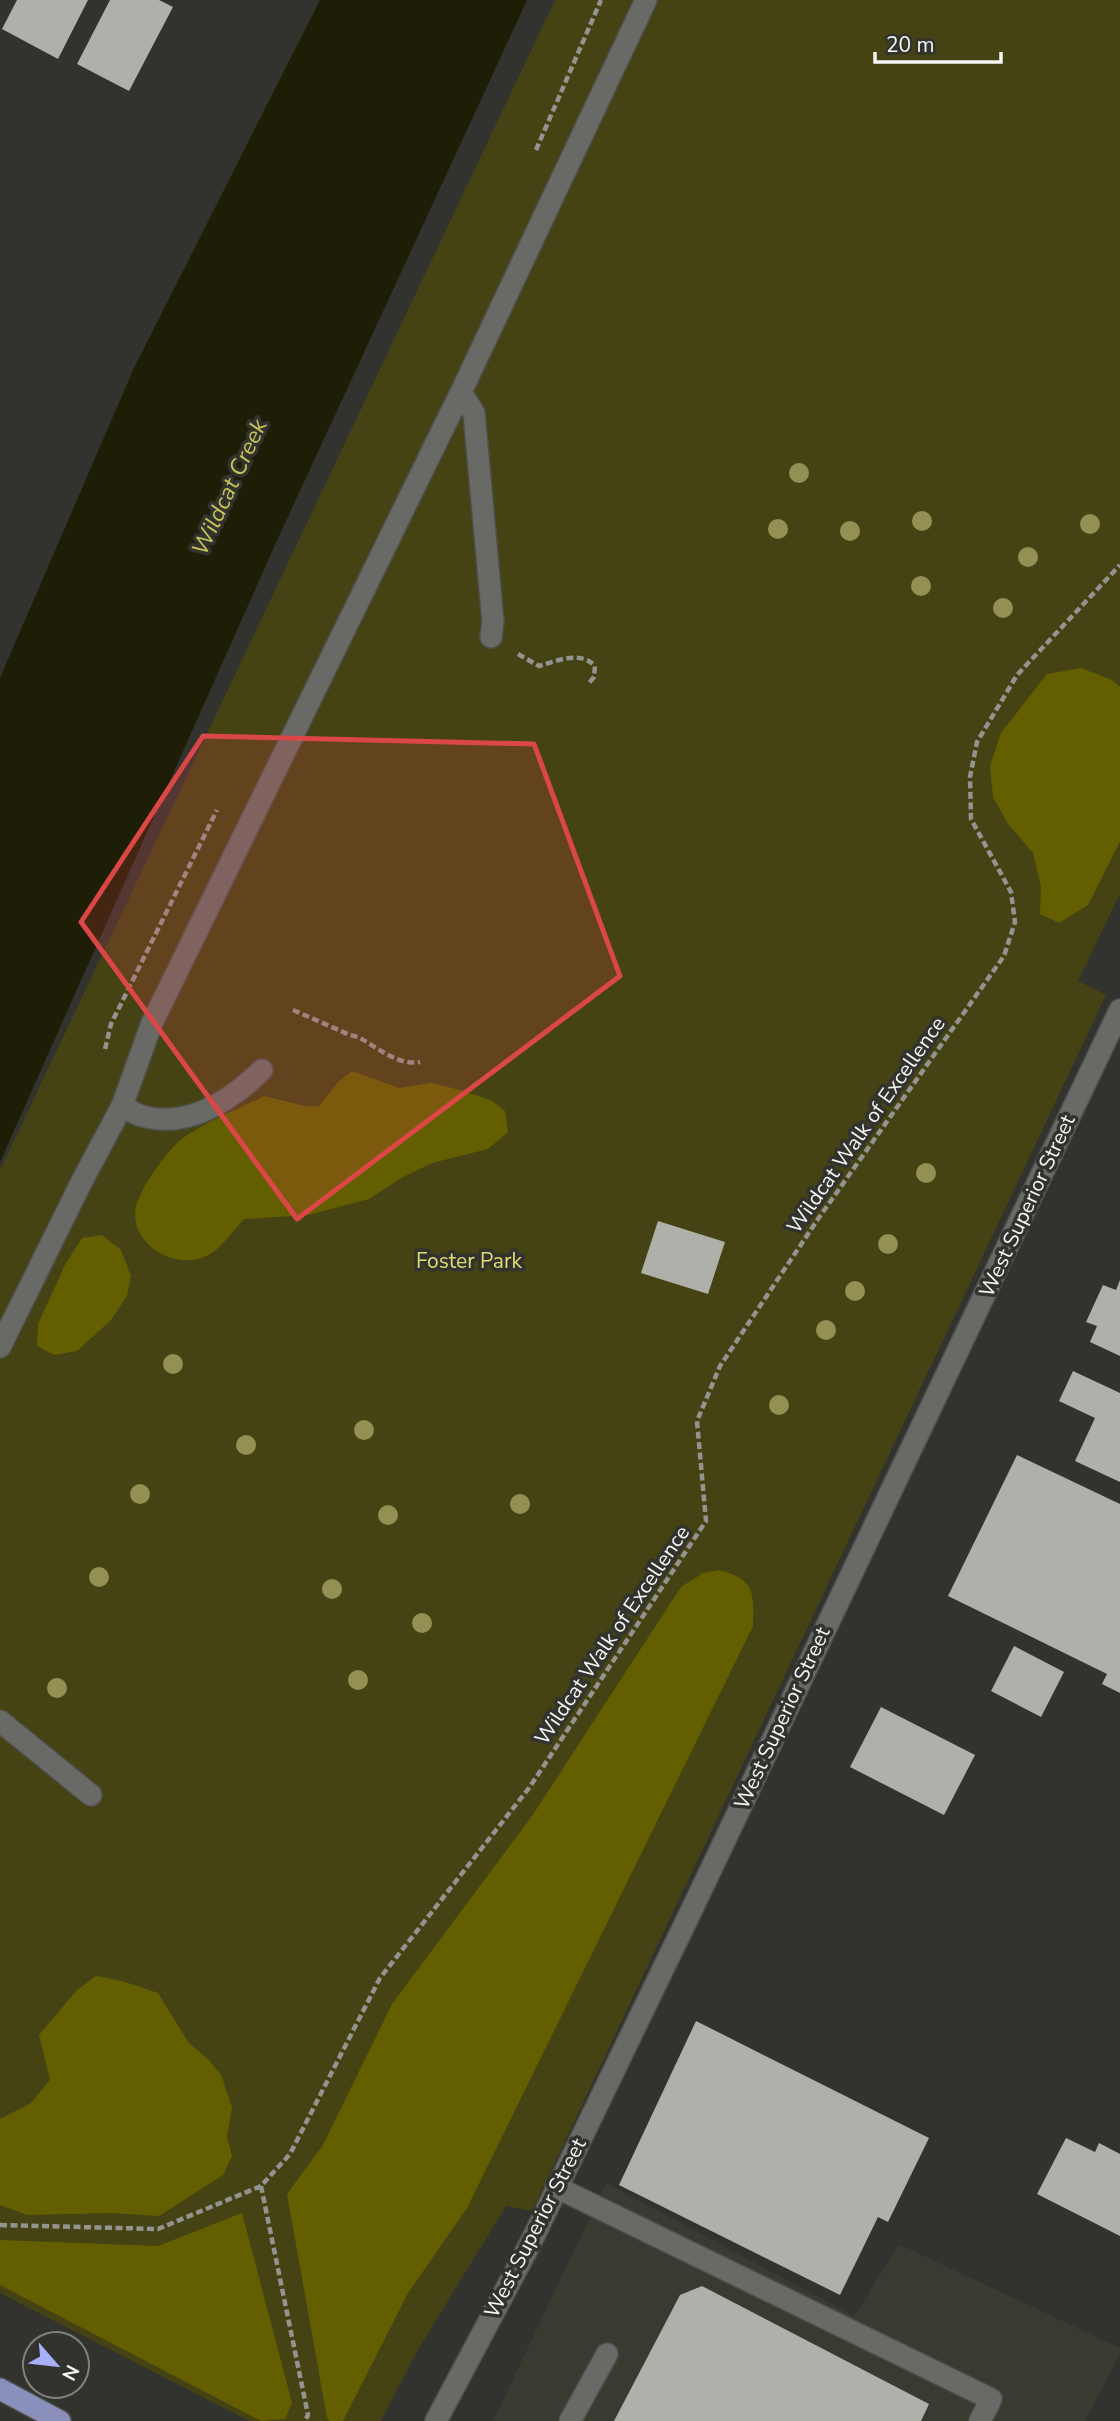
<svg xmlns="http://www.w3.org/2000/svg" width="1120" height="2421" viewBox="0 0 1120 2421" font-family="'Nunito Sans',sans-serif">
<rect width="100%" height="100%" fill="#32322f"/>
<!-- built -->
<path fill="#3a3a30" d="M606 2183 854 2316 899 2244 1120 2348V2354L1085 2421H493Z"/>
<!-- green -->
<path fill="#454313" d="M555 0H1120V894L1078 981 1106 995 532 2211 506 2206 416 2353 381 2421H249L0 2293V1170Z"/>
<!-- forest -->
<path fill="#635f00" d="M1081 668 1112 680 1120 687V841L1088 905 1059 923 1040 914 1041 887 1033 853 1008 824 993 797 990 766 1001 733 1047 674Z
M352 1071 399 1088 432 1083 456 1089 491 1100 505 1111 508 1132 488 1149 432 1163 403 1177 369 1199 308 1215 244 1219C235 1229 221 1248 210 1254 181 1272 135 1249 135 1214 135 1194 167 1150 183 1138 207 1121 238 1109 264 1096L305 1106H319L338 1082Z
M102 1235 121 1250 131 1276 127 1296 111 1320 77 1351 54 1355 37 1346 38 1324 66 1263 82 1238Z
M718 1570C755 1578 754 1594 753 1626L467 2208 408 2293 343 2421H330L327 2418 287 2194 323 2145 392 2004 532 1816 681 1587 703 1573Z
M96 1976 122 1981 158 1993 188 2042 208 2059 221 2075 232 2107 227 2137 232 2156 223 2175 159 2216 111 2213 27 2215 0 2205V2119L31 2103 50 2080 39 2035 76 1991Z
M242 2213 292 2403 285 2419 261 2421 0 2285V2240L158 2246Z"/>
<!-- water -->
<path fill="#1e1d05" d="M320 0H527L274 547 0 1162V678L134 368Z"/>
<!-- building -->
<path fill="#b0b0ab" d="M17 0H88L58 59 2 29Z
M110 0H159L173 7 129 91 77 64Z
M658 1221 725 1242 708 1294 641 1273Z
M1120 1280V1356L1090 1342 1097 1326 1086 1322 1103 1285 1116 1290Z
M1073 1371 1120 1393V1482L1075 1461 1095 1418 1059 1401Z
M1017 1455 1120 1504V1693L1102 1684 1107 1674 948 1596Z
M1014 1646 1064 1672 1041 1717 991 1691Z
M881 1707 975 1755 944 1815 850 1767Z
M696 2021 929 2138 888 2222 878 2217 840 2295 619 2185Z
M1066 2138 1095 2152 1099 2143 1120 2154V2236L1037 2194Z
M702 2286 929 2404 921 2421H614L680 2295Z"/>
<g fill="none" stroke-linecap="round" stroke-linejoin="round">
<defs>
<path id="minor" d="M461 392 474 413 493 622 491 637
M122 1106C128 1109 135 1114 142 1116 188 1129 230 1101 262 1070
M0 1347 82 1181 122 1106 152 1023 461 392 646 0
M0 1721 91 1795
M556 2187 991 2399 980 2421
M436 2421 530 2244 694 1905 1120 1010
M570 2421 607 2354"/>
<path id="major" d="M0 2389 60 2421"/>
</defs>
<!-- minor casing -->
<use href="#minor" stroke="#4f4f4c" stroke-width="24"/>
<!-- major casing -->
<use href="#major" stroke="#4f4f4c" stroke-width="24"/>
<!-- path -->
<path stroke="#939390" stroke-width="4.5" stroke-dasharray="7 3.5" stroke-linecap="butt" d="M536 150 601 0
M518 654 539 666C557 661 580 650 595 666L594 677 589 683
M293 1010 350 1035 358 1037C377 1047 398 1066 420 1062
M105 1049 111 1024 217 810
M261 2186 308 2415 305 2421
M0 2225 158 2229 261 2186 290 2154 380 1978 529 1788 706 1521 697 1421 720 1366 818 1219 1004 956 1015 922 1011 892 971 819 970 777 977 742 1017 675 1120 565"/>
<!-- minor -->
<use href="#minor" stroke="#696965" stroke-width="21"/>
<!-- major -->
<use href="#major" stroke="#8a8fbc" stroke-width="21"/>
</g>
<!-- trees -->
<g fill="#929052">
<circle cx="799" cy="473" r="10"/>
<circle cx="922" cy="521" r="10"/>
<circle cx="1090" cy="524" r="10"/>
<circle cx="778" cy="529" r="10"/>
<circle cx="850" cy="531" r="10"/>
<circle cx="1028" cy="557" r="10"/>
<circle cx="921" cy="586" r="10"/>
<circle cx="1003" cy="608" r="10"/>
<circle cx="926" cy="1173" r="10"/>
<circle cx="888" cy="1244" r="10"/>
<circle cx="855" cy="1291" r="10"/>
<circle cx="826" cy="1330" r="10"/>
<circle cx="173" cy="1364" r="10"/>
<circle cx="779" cy="1405" r="10"/>
<circle cx="364" cy="1430" r="10"/>
<circle cx="246" cy="1445" r="10"/>
<circle cx="140" cy="1494" r="10"/>
<circle cx="520" cy="1504" r="10"/>
<circle cx="388" cy="1515" r="10"/>
<circle cx="99" cy="1577" r="10"/>
<circle cx="332" cy="1589" r="10"/>
<circle cx="422" cy="1623" r="10"/>
<circle cx="358" cy="1680" r="10"/>
<circle cx="57" cy="1688" r="10"/>
</g>
<!-- marked area -->
<path fill="#db4746" fill-opacity="0.2" stroke="#db4746" stroke-width="5" stroke-linejoin="round" d="M203 736 534 744 620 976 297 1219 81 922Z"/>
<g text-anchor="middle" stroke-width="7" stroke-linejoin="round" paint-order="stroke">
<!-- street labels -->
<g font-size="21" fill="#f5f5f2" stroke="#32322f">
<text transform="translate(866 1125) rotate(-55)" y="7">Wildcat Walk of Excellence</text>
<text transform="translate(1027 1206) rotate(-65)" y="7">West Superior Street</text>
<text transform="translate(612 1635) rotate(-56)" y="7">Wildcat Walk of Excellence</text>
<text transform="translate(782 1718) rotate(-65)" y="7">West Superior Street</text>
<text transform="translate(535 2228) rotate(-63)" y="7">West Superior Street</text>
</g>
<!-- park labels -->
<g font-size="21" fill="#e1dd6f" stroke="#32322f">
<text x="469" y="1268">Foster Park</text>
</g>
<!-- water labels -->
<g font-size="23" font-style="italic" fill="#c8c356" stroke="#32322f">
<text transform="translate(229 487) rotate(-65)" y="8">Wildcat Creek</text>
</g>
</g>
<!-- north arrow -->
<g transform="translate(56 2365) rotate(118)"><circle r="33" fill="#32322f" stroke="#80807d" stroke-width="2"/>
<path d="M0-5L12 26L0 18L-12 26Z" fill="#a8b0fc"/>
<text y="-10" font-size="19" font-weight="bold" text-anchor="middle" fill="#f5f5f2">N</text>
</g>
<!-- scale -->
<path d="M875 52v10h126v-10" fill="none" stroke="#f5f5f2" stroke-width="3.5"/>
<text x="886" y="52" font-size="21" fill="#f5f5f2" stroke="#32322f" stroke-width="5" paint-order="stroke">20 m</text>
</svg>
